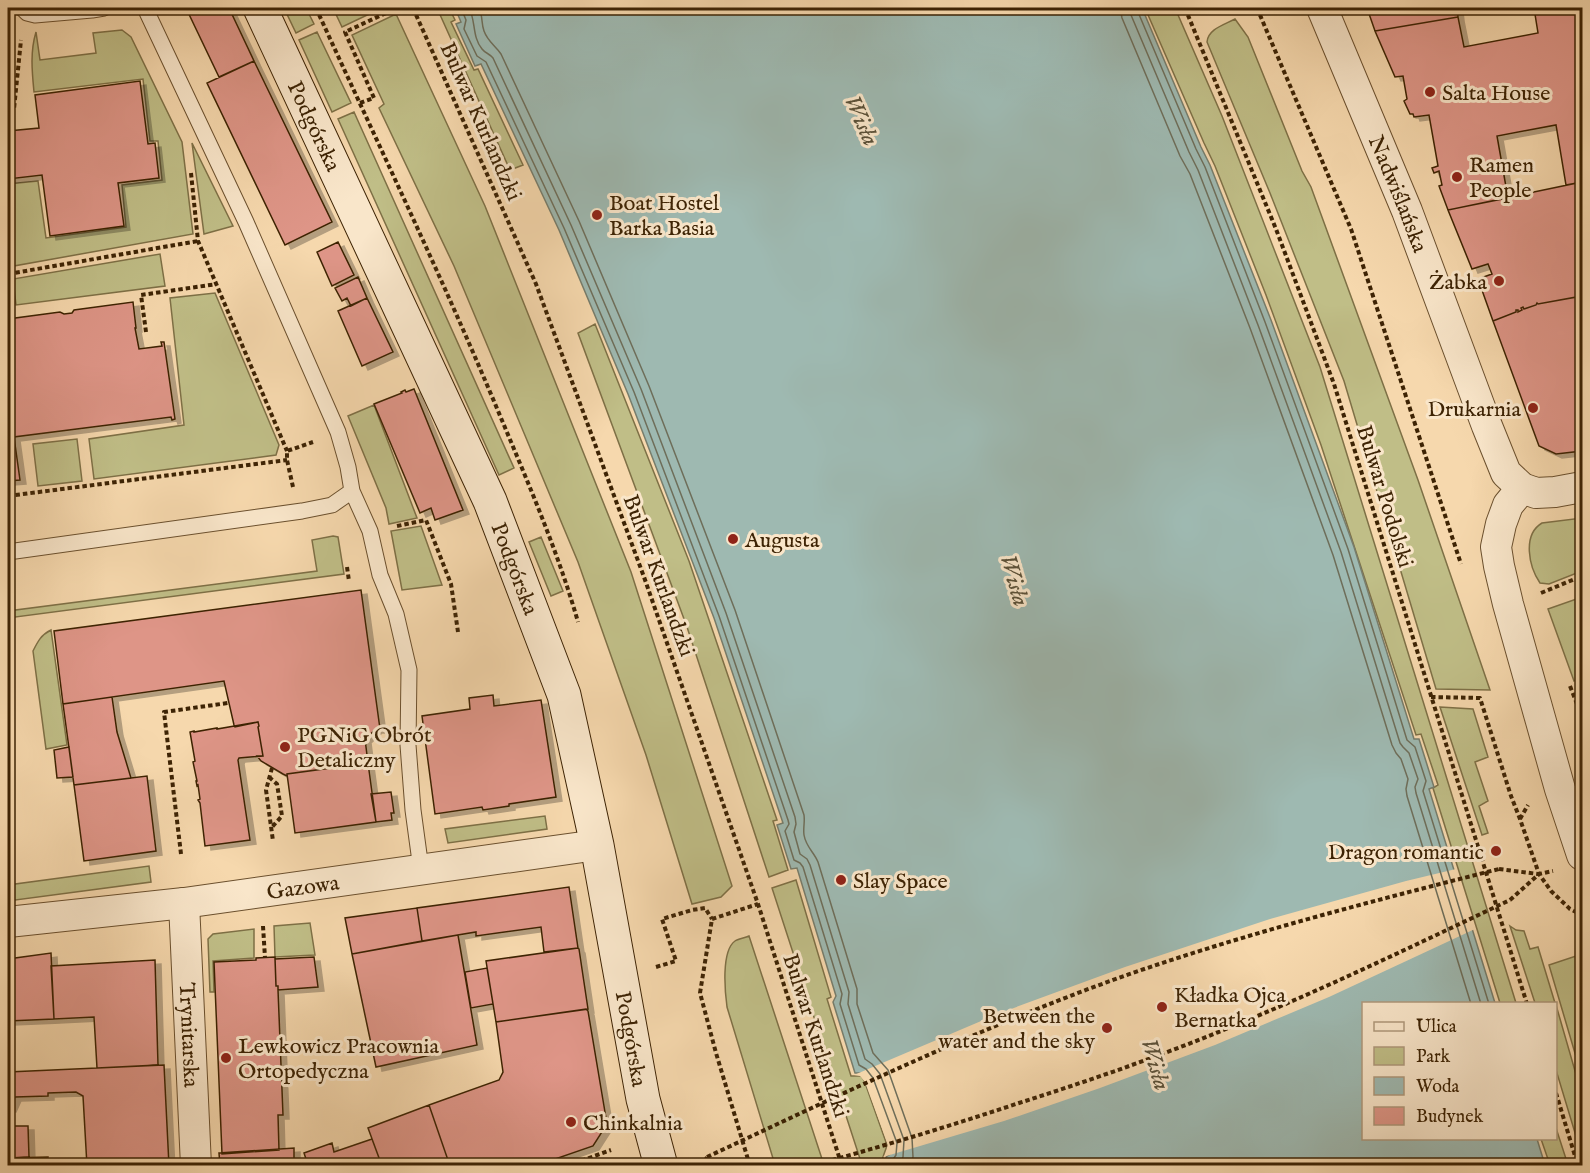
<svg xmlns="http://www.w3.org/2000/svg" width="1590" height="1173" viewBox="0 0 1590 1173" font-family="'IM FELL English',serif">
<defs>
<filter id="shadow"><feDropShadow dx="6" dy="4" stdDeviation="0" flood-color="#0004"/></filter>
</defs>
<rect width="100%" height="100%" fill="#f6d8ad"/>
<filter id="stains"><feTurbulence type="fractalNoise" baseFrequency=".00333" numOctaves="4"/><feColorMatrix values="0 0 0 0 .2 0 0 0 0 .09 0 0 0 0 .02 0 0 0 .5 -.17"/></filter>
<radialGradient id="worn" r=".72"><stop offset=".6" stop-color="#630" stop-opacity="0"/><stop offset="1" stop-color="#630" stop-opacity=".3"/></radialGradient>
<!-- green -->
<path fill="#c0be87" stroke="#7e7046" stroke-width="1.5" d="M284 8H306L314 24 296 33Z
M333 8H382L342 27Z
M437 8H449L455 20 451 22 474 70 478 69 523 165 510 170Z
M1145 8H1175L1222 116 1320 367 1516 1003H1500L1433 788 1438 785 1421 734 1416 735 1321 445 1266 295 1215 166 1204 143Z
M8 9 11 35 8 68Z
M396 14 485 206 631 572 732 886 721 897 692 904 646 755 578 562 454 266 379 108 384 104 352 35Z
M1235 19 1248 37 1302 171 1311 187 1418 480 1490 690 1436 689 1344 381 1270 193 1207 42C1208 29 1224 25 1235 19Z
M122 30 131 37 182 142 193 234 8 267V184L38 181 46 238 126 227 122 185 162 180 158 141H150L143 79 34 92C32 71 30 52 36 32L40 60 96 53 93 33Z
M317 32 351 103 332 112 299 40Z
M354 112 514 468 499 475 338 119Z
M192 143 233 226 204 234Z
M160 254 165 286 16 305 13 279Z
M215 293 279 445 276 455 94 479 89 439 184 425 170 298Z
M595 324 689 561 777 820 773 821 788 870 769 877 687 627 578 333Z
M374 405 417 518 389 524 386 508 348 416Z
M77 439 82 481 38 486 33 444Z
M1582 518V571L1549 584 1540 583C1529 567 1522 535 1542 523Z
M421 526 442 585 402 590 391 531Z
M333 536 338 537 344 574 8 618V611L317 571 312 540Z
M541 537 563 591 551 596 529 542Z
M1582 597V677L1574 681 1548 609Z
M51 630 67 745 46 749 33 651C38 641 41 635 51 630Z
M1440 707 1473 709 1488 757 1475 762 1488 801 1479 806 1488 833 1482 835Z
M545 816 547 829 448 843 445 829Z
M149 866 151 882 8 901V885Z
M796 880 831 997 827 999 851 1076H861L864 1080 887 1145C885 1153 882 1157 881 1165H862L772 888Z
M310 923 315 955 275 957 274 926Z
M1510 926 1516 930 1524 931 1530 949 1538 947 1555 1003H1535Z
M254 929V958L213 961 214 992H210L208 939 213 934Z
M749 936 824 1165H775L727 1007C725 992 721 951 735 941 738 939 745 938 749 936Z
M1582 954V1077L1549 965Z
M1556 1005 1582 1095V1156L1556 1070Z
M1556 1128 1568 1165H1550L1541 1139 1556 1138Z"/>
<!-- water -->
<path fill="#9eb9b1" stroke="#777d6c" stroke-width="1.5" d="M455 8H1142L1201 147 1210 165 1271 320 1354 547 1414 739H1419L1434 787 1429 789 1495 1003 1364 1004V1138L1537 1139 1545 1165H886V1157L890 1154 891 1144 862 1073H855L833 1002 836 996 797 868 791 869 777 825 783 823 714 618 628 394 559 230 481 64 475 66 456 24 461 22Z"/>
<!-- pier -->
<path fill="#f6d8ad" d="M1456 869 1475 929 1329 997 1215 1045 1100 1088 1004 1121 883 1157 887 1153 888 1145 865 1082 860 1076 854 1075 1000 1013 1125 967 1270 919 1406 881Z"/>
<g fill="none" stroke-linecap="round" stroke-linejoin="round">
<!-- shore -->
<path stroke="#6e6e5a" stroke-width="1.5" d="M461 8 466 20 464 29 477 56 486 62 564 228 634 392 719 616 788 820 789 824 785 831 794 860 800 863 803 867 842 994 840 1004 859 1065 866 1069 873 1078 897 1143 896 1155 892 1161V1166
M469 8C476 21 472 37 482 49 485 53 490 54 493 58L571 225 641 389 726 613 795 817 796 824 794 832 800 854 807 859 810 865 849 992 848 1004 865 1059 872 1064 880 1074 904 1140 903 1157 899 1166
M479 8C483 16 481 23 484 31 488 42 495 45 501 54L579 221 649 386 735 610 804 815C805 822 803 828 804 835 806 847 814 852 818 862L857 989V1004L873 1053 888 1070 912 1138 913 1157 910 1166
M1120 8 1122 18 1180 156 1190 174 1250 328 1333 555 1392 745 1396 753 1401 759 1408 779 1406 789 1407 796 1471 1004
M1130 8 1131 15 1189 152 1198 170 1258 325 1341 552 1400 743 1403 747 1409 753 1418 779 1415 787 1416 793 1481 1004
M1137 8 1138 12 1196 149 1205 167 1265 322 1348 549 1407 740 1415 747 1426 781 1423 791 1489 1004"/>
</g>
<!-- building -->
<path fill="#de9587" stroke="#3d2304" stroke-width="1.5" filter="url(#shadow)" d="M186 8H229L254 61 219 77Z
M1367 8H1461H1457L1458 17 1375 31Z
M1534 8H1582V182L1566 185 1556 125 1497 136 1508 198 1448 210 1439 186 1442 185 1439 171 1434 173 1432 168 1438 166 1429 115 1414 117 1413 114H1410L1404 101 1407 99 1403 76 1395 77 1375 31 1458 17 1464 47 1538 33Z
M254 61 332 222 285 245 207 83Z
M140 81 148 144 155 143 159 178 118 183 124 226 50 236 42 175 8 179V131L39 128 35 95Z
M1582 182V296L1538 304 1537 303 1536 305 1524 309 1523 307 1521 308 1522 310 1518 312V310H1516V312L1493 321 1478 279 1492 274 1488 264 1472 269 1448 210Z
M338 242 354 275 332 286 317 252Z
M358 277 367 298 351 306 347 298 342 301 335 288Z
M1582 296V451L1556 454 1539 446 1493 321 1516 312V310H1518V312L1522 310 1521 308 1523 307 1524 309 1536 305 1537 303 1538 304Z
M367 298 393 352 362 366 338 311Z
M133 302 136 328H135L139 349 162 346 161 342H164L175 419 172 420 171 417 14 437 20 480 8 481V319L60 312 64 314 72 313 74 310Z
M414 389 463 510 435 520 431 508 420 513 374 404 402 393 401 392 405 390 406 392Z
M361 590 380 729H376L365 739 368 763 287 774V776L283 774 261 761 257 756H263L258 727 259 726 258 722 235 727 234 725 224 681 63 704 54 631Z
M493 695 494 706 541 700 556 797 509 804V806L483 810 482 807 435 814 422 716 470 709 469 698Z
M112 697 117 732 131 778 74 785 63 704Z
M258 722 259 726 258 727 263 756 239 758 238 760 250 840 205 846 200 803 198 800 200 799 198 785 197 786 196 781H197L193 762 195 761 190 732 194 731V732L217 728V729Z
M69 747 73 777 57 778 54 750Z
M368 763 376 822 295 833 287 774Z
M147 776 156 851 84 861 74 785Z
M391 792 394 813H391L392 820 376 822 371 794Z
M569 887 578 948 544 952 541 927 476 936V932L422 941 417 908Z
M417 908 422 941 352 954 345 918Z
M458 935 477 1045 376 1067 352 954Z
M578 948 579 949 588 1009 496 1022 486 961Z
M51 953 54 1019 8 1021V959Z
M275 957 276 986H278V990L283 1115H278L279 1150 222 1154 214 962 256 960V958Z
M314 957 318 987 278 990V986H276L275 959Z
M155 960 158 1065 97 1068 94 1017 54 1019 51 966Z
M487 968 493 1004 471 1008 465 972Z
M586 1009 588 1011 607 1124 593 1146 535 1166H450L429 1105 499 1080 503 1072 496 1022Z
M164 1065 169 1166H87L83 1096 76 1092 48 1093V1096L15 1097 10 1108H8V1072Z
M429 1105 450 1166H382L368 1128Z
M8 1126H28L29 1157 8 1158Z
M372 1139 382 1166H297L307 1162 304 1153 332 1143 334 1152Z
M294 1148V1166H220L219 1153Z
M48 1157V1166H8V1158Z"/>
<g fill="none" stroke-linecap="round" stroke-linejoin="round">
<defs>
<path id="lane" d="M22 8 27 13 35 15 92 10 104 8
M352 491 370 531 380 575 396 614 409 670 408 745 413 810 421 869
M8 552 302 511 332 505 352 491 348 467 338 432 246 222 145 8"/>
<g id="street">
<path id="s1" d="M1322 8 1407 211 1487 426 1506 473 1522 488 1536 493 1555 492 1582 487"/>
<path d="M1522 488 1508 505 1501 524 1496 547 1499 566 1508 604 1560 789 1582 855"/>
<path id="s2" d="M184 903 196 1166"/>
<path id="s3" d="M8 922 184 903 597 845"/>
</g>
<g id="secondary">
<path id="s4" d="M260 8 490 501 564 695 597 845 643 1099 661 1166"/>
</g>
</defs>
<!-- lane casing -->
<use href="#lane" stroke="#6b502e" stroke-width="17"/>
<!-- street casing -->
<use href="#street" stroke="#6b502e" stroke-width="32"/>
<!-- secondary casing -->
<use href="#secondary" stroke="#3d2304" stroke-width="35"/>
<!-- path -->
<path stroke="#3d2304" stroke-width="4" stroke-dasharray="4.5 3" stroke-linecap="butt" d="M316 8C378 144 443 279 501 418 529 485 558 552 578 622
M413 8 536 284 644 577 758 904 842 1166
M1185 8 1276 229 1334 384 1527 1004
M1257 8 1351 229 1461 564
M1187 13 1197 8
M360 103 374 98 345 32 397 8
M8 109H14L21 40
M191 173 198 241 287 451
M8 274 198 241
M146 332 141 295 217 284
M293 487 287 460V451L313 442
M8 496 287 460
M397 526 426 520 451 584 458 632
M347 567 349 581
M1541 593 1582 576
M1570 686 1577 704 1582 710
M1431 697 1480 698 1511 796 1520 819 1539 874 1551 891 1570 909 1582 915
M272 768 266 790 273 841
M269 777 277 784 282 816 272 827
M1520 819 1528 805
M181 854 164 712 228 703
M1499 869 1538 874
M1510 900 1539 874 1553 871
M263 926 265 958
M656 967 676 961 662 919 692 910 705 908 712 919
M1556 1093 1578 1166
M567 1166 611 1150
M703 1166 707 1157
M750 1166 716 1053 700 993 712 919 758 904"/>
<!-- lane -->
<use href="#lane" stroke="#f9e6ca" stroke-width="15"/>
<!-- street -->
<use href="#street" stroke="#f9e6ca" stroke-width="30"/>
<!-- secondary -->
<use href="#secondary" stroke="#f9e6ca" stroke-width="33"/>
<!-- path-bridge -->
<path stroke="#3d2304" stroke-width="4" stroke-dasharray="4.5 3" stroke-linecap="butt" d="M707 1157C844 1093 981 1027 1124 976 1247 933 1373 901 1499 869
M810 1166C881 1147 950 1126 1019 1103 1085 1082 1152 1059 1216 1033 1316 993 1413 946 1510 900"/>
</g>
<!-- markers -->
<g fill="#8f2418" stroke="#f9e6ca" stroke-width="2">
<circle cx="1430" cy="92" r="6"/>
<circle cx="1457" cy="177" r="6"/>
<circle cx="597" cy="215" r="6"/>
<circle cx="1499" cy="281" r="6"/>
<circle cx="1533" cy="408" r="6"/>
<circle cx="733" cy="539" r="6"/>
<circle cx="285" cy="747" r="6"/>
<circle cx="1496" cy="851" r="6"/>
<circle cx="841" cy="880" r="6"/>
<circle cx="1162" cy="1007" r="6"/>
<circle cx="1107" cy="1028" r="6"/>
<circle cx="226" cy="1058" r="6"/>
<circle cx="571" cy="1122" r="6"/>
</g>
<g text-anchor="middle" stroke-width="6" stroke-linejoin="round" paint-order="stroke">
<!-- poi labels -->
<g font-size="22" fill="#3d2304" stroke="#f9e6ca" text-anchor="start">
<text x="1442" y="100">Salta House</text>
<text x="1469" y="172">Ramen<tspan x="1469" dy="25">People</tspan></text>
<text x="609" y="210">Boat Hostel<tspan x="609" dy="25">Barka Basia</tspan></text>
<text x="1487" y="289" text-anchor="end">Żabka</text>
<text x="1521" y="416" text-anchor="end">Drukarnia</text>
<text x="745" y="547">Augusta</text>
<text x="297" y="742">PGNiG Obrót<tspan x="297" dy="25">Detaliczny</tspan></text>
<text x="1484" y="859" text-anchor="end">Dragon romantic</text>
<text x="853" y="888">Slay Space</text>
<text x="1174" y="1002">Kładka Ojca<tspan x="1174" dy="25">Bernatka</tspan></text>
<text x="1095" y="1023" text-anchor="end">Between the<tspan x="1095" dy="25">water and the sky</tspan></text>
<text x="238" y="1053">Lewkowicz Pracownia<tspan x="238" dy="25">Ortopedyczna</tspan></text>
<text x="583" y="1130">Chinkalnia</text>
</g>
<!-- street labels -->
<g font-size="22" fill="#3d2304" stroke="#f9e6ca">
<text transform="translate(482 121) rotate(66)" y="8">Bulwar Kurlandzki</text>
<text dy="8" stroke="none"><textPath href="#s4" startOffset="130">Podgórska</textPath></text>
<text dy="8" stroke="none"><textPath href="#s1" startOffset="201">Nadwiślańska</textPath></text>
<text transform="translate(1386 496) rotate(73)" y="8">Bulwar Podolski</text>
<text dy="8" stroke="none"><textPath href="#s4" startOffset="616">Podgórska</textPath></text>
<text transform="translate(660 575) rotate(70)" y="8">Bulwar Kurlandzki</text>
<text dy="8" stroke="none"><textPath href="#s3" startOffset="297">Gazowa</textPath></text>
<text dy="8" stroke="none"><textPath href="#s2" startOffset="132">Trynitarska</textPath></text>
<text transform="translate(817 1035) rotate(72)" y="8">Bulwar Kurlandzki</text>
<text dy="8" stroke="none"><textPath href="#s4" startOffset="1102">Podgórska</textPath></text>
</g>
<!-- water labels -->
<g font-size="24" font-style="italic" fill="#5a5038" stroke="#f9e6ca">
<text transform="translate(862 120) rotate(66)" y="8">Wisła</text>
<text transform="translate(1015 580) rotate(74)" y="8">Wisła</text>
<text transform="translate(1156 1064) rotate(74)" y="8">Wisła</text>
</g>
</g>
<!-- margin -->
<rect width="1590" height="1173" fill="none" stroke="#f6d8ad" stroke-width="30"/>
<rect x="9" y="9" width="1572" height="1155" fill="none" stroke="#3d2304" stroke-width="3"/>
<rect x="15" y="15" width="1560" height="1143" fill="none" stroke="#3d2304" stroke-width="1.5"/>
<!-- legend -->
<rect x="1362" y="1002" width="195" height="138" fill="#f9e6ca" stroke="#ae987b" stroke-width="1.5"/>
<rect x="1374" y="1022" width="30" height="9" fill="#f9e6ca" stroke="#ae987b" stroke-width="1.5"/>
<text x="1416" y="1032" font-size="18" fill="#3d2304">Ulica</text>
<rect x="1374" y="1047" width="30" height="18" fill="#c0be87" stroke="#ae987b" stroke-width="1.5"/>
<text x="1416" y="1062" font-size="18" fill="#3d2304">Park</text>
<rect x="1374" y="1077" width="30" height="18" fill="#9eb9b1" stroke="#ae987b" stroke-width="1.5"/>
<text x="1416" y="1092" font-size="18" fill="#3d2304">Woda</text>
<rect x="1374" y="1107" width="30" height="18" fill="#de9587" stroke="#ae987b" stroke-width="1.5"/>
<text x="1416" y="1122" font-size="18" fill="#3d2304">Budynek</text>
<rect width="100%" height="100%" filter="url(#stains)"/>
<rect width="100%" height="100%" fill="url(#worn)"/>
</svg>
